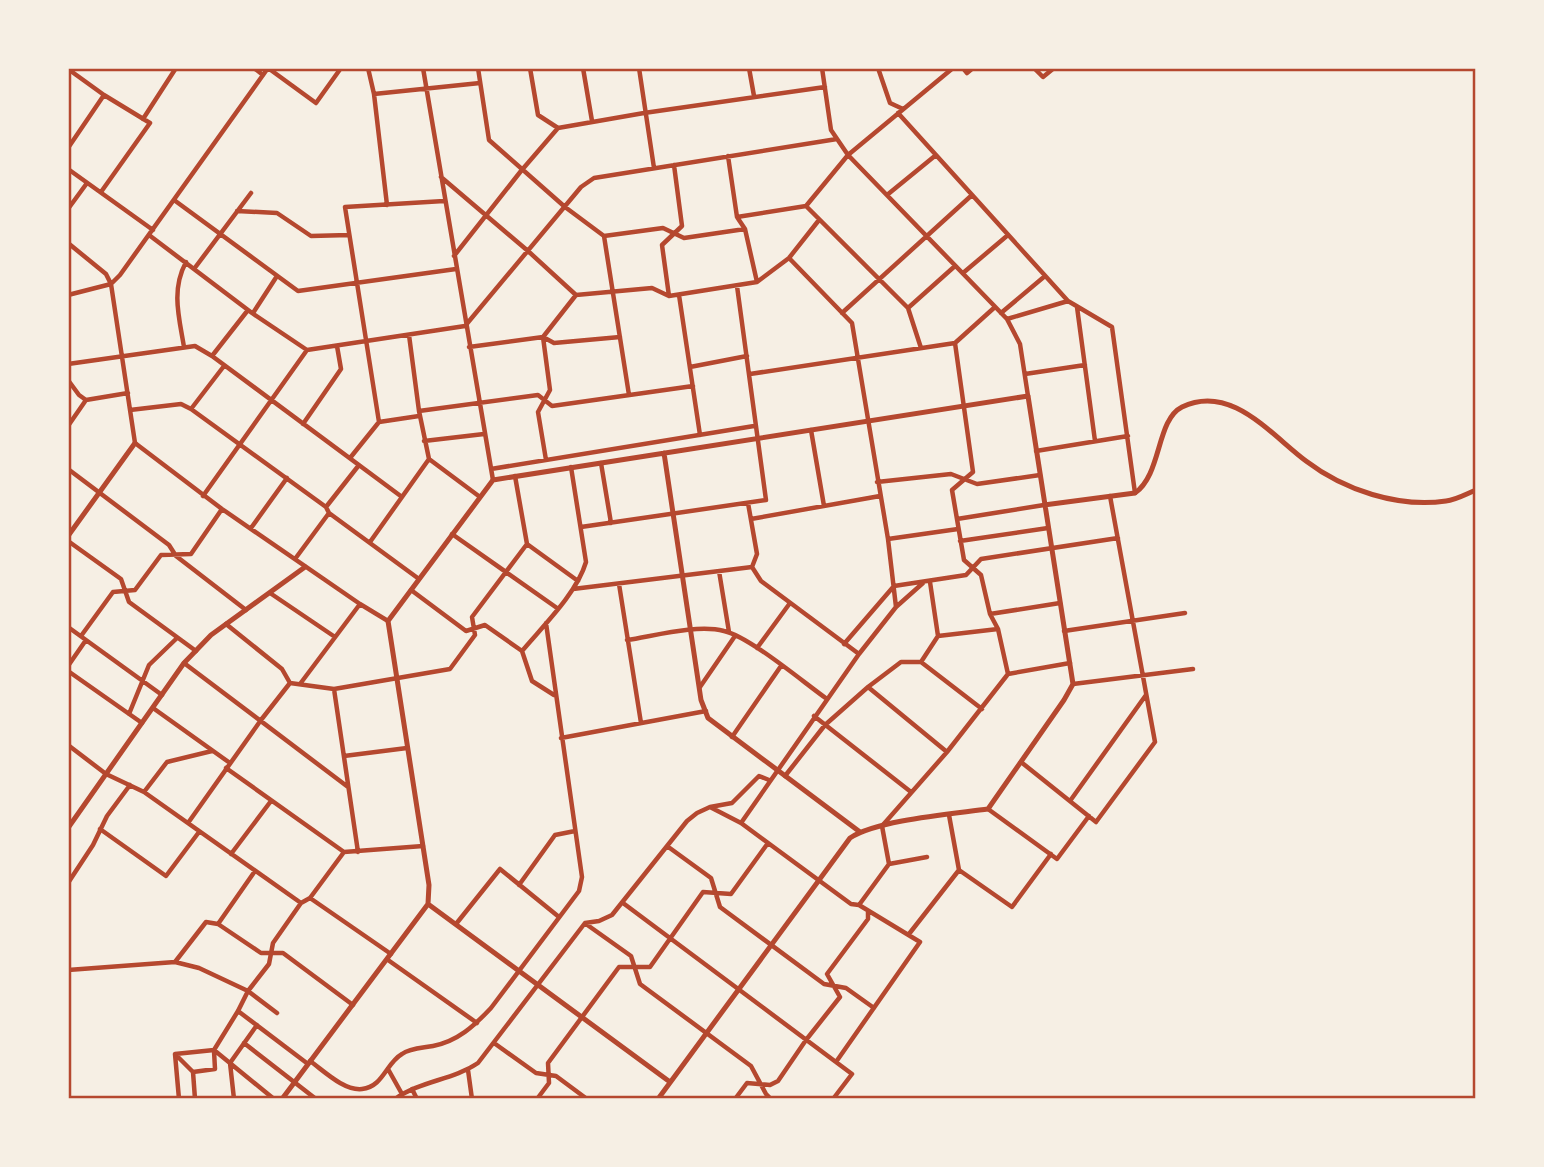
<svg xmlns="http://www.w3.org/2000/svg" width="1544" height="1167" viewBox="0 0 1544 1167" font-family="Overpass,sans-serif">
<rect width="100%" height="100%" fill="#f6efe4"/>
<g fill="none" stroke-linecap="round" stroke-linejoin="round">
<!-- minor -->
<path stroke="#b5482f" stroke-width="4.5" d="M254 68 263 75
M268 68 316 103 341 68
M368 68 374 94 387 205
M423 68 493 480
M478 68 489 140 565 207 604 236 629 395
M530 68 538 115 558 128
M583 68 592 121
M639 68 654 168
M749 68 754 96
M822 68 831 130 848 155 1007 319 1020 344 1028 396
M878 68 890 103 903 109
M963 68 967 73 973 68
M1034 68 1043 77 1054 68
M68 69 104 95 150 123 101 192
M374 94 480 83
M898 113 1068 301
M143 119 176 68
M68 148 104 95
M728 156 737 217 745 229 757 282
M68 169 153 230
M441 177 528 251 576 295
M887 195 936 155
M174 200 298 291 456 269
M806 206 908 308 921 348
M68 209 87 183
M237 211 277 213 311 236 349 235
M737 217 806 206 848 155 953 68
M149 235 252 313 307 350 465 326 581 187 594 178 837 139
M604 236 663 228 684 238 745 229
M68 243 106 274 111 284 135 443 222 509 360 604 388 621
M454 256 521 171 558 128 644 113 825 87
M789 258 852 323 888 539 896 607
M194 269 251 193
M963 273 1008 235
M68 295 111 284 120 275 268 68
M679 295 700 435
M669 296 662 245 682 226 674 165
M995 307 955 343 973 472 952 490 964 560 981 575 990 614 998 629 1008 674
M1077 307 1095 441
M908 308 955 266
M253 313 277 276
M842 313 972 195
M1001 313 1045 276
M1007 319 1068 301 1112 327 1135 493
M409 335 419 411 429 459 480 497
M184 347C179 317 171 290 186 262
M469 347 543 337 554 343 620 337
M212 356 248 310
M68 364 195 346 212 356 402 497
M690 367 747 356
M750 374 955 343
M1025 374 1085 365
M68 380 79 395 86 400 128 393
M191 409 326 507 329 513 419 579
M130 410 181 404 191 409 224 366
M419 411 538 395 552 406 693 386
M379 422 345 207 444 201
M303 424 341 369 337 346
M68 426 86 400
M811 430 824 506
M424 441 484 434
M1036 451 1128 436
M350 458 379 422 419 416
M546 460 538 412 550 390 543 337 576 295 652 288 669 296 757 282 789 258 819 220
M601 463 611 523
M68 469 169 545 176 556 246 610
M491 469 754 426
M877 482 951 474 977 484 1040 475
M203 496 307 350
M748 503 757 554 752 567
M326 507 359 465
M751 519 880 496
M957 519 1044 505
M581 527 766 500 737 286
M251 528 287 478
M452 534 557 608
M888 539 958 529
M68 541 121 579 129 602 196 651
M960 541 1048 528
M370 542 429 459
M527 544 578 581
M295 559 329 513
M752 567 761 581 859 654
M719 571 729 632
M619 584 641 723
M573 589 752 567
M411 590 466 631 485 625 522 651 532 681 554 695
M270 593 335 637
M990 614 1060 603
M226 624 282 669 290 683
M68 627 162 695
M1064 631 1185 613
M81 636 113 592 135 590 161 555 191 554 222 509
M938 636 998 629
M627 640C654 636 697 624 724 631 750 637 803 682 827 699
M844 644 894 586 966 575 981 559 1118 538
M757 648 790 603
M522 651C543 626 577 593 586 562L571 467
M921 662 982 709
M184 663 348 787
M68 666 86 640
M68 671 142 723
M290 683 334 689 450 669 475 635 472 617 527 544 515 476
M300 684 360 604
M1073 684 1193 669
M700 687 735 636
M868 687 947 752
M334 689 358 852
M153 708 230 763
M129 714 149 665 177 638
M814 716 911 792
M732 737 781 666
M561 738 706 711
M68 745 106 774 144 792 301 903
M344 756 407 748
M1021 762 1096 822 1155 742 1110 496
M226 768 344 852 423 846
M785 776 825 725 868 687 901 662H921L938 636 930 582
M144 792 167 762 212 751
M1070 801 1146 695
M710 807 741 823 851 904 859 905 920 942 836 1062
M988 809 1057 859 1089 816
M949 815 959 870 1012 907 1051 854
M188 823 261 720 290 683
M741 823 859 654 896 607 923 583
M100 829 166 876 199 832
M667 846 711 878 720 907 824 984 846 988 874 1008
M231 854 271 801
M889 864 927 857
M68 883 93 845 107 816 130 785
M519 885 555 835 575 831
M310 898 391 954
M623 903 852 1074 833 1099
M859 905 889 864 882 826 947 752 1008 674 1070 663
M218 924 255 871
M456 924 500 869 559 917
M586 924 631 956 640 984 751 1066 766 1094 771 1099
M909 934 959 870
M388 960 477 1023
M175 962 206 922 218 924 261 953H283L353 1005
M68 970 175 962 199 968 248 991 277 1013
M238 1011 308 1064
M244 1043 316 1099
M494 1043 536 1073 556 1076 587 1099
M214 1050 274 1099
M176 1055 193 1072 195 1099
M310 1061C324 1071 344 1091 362 1089 383 1087 386 1063 402 1054 410 1048 423 1048 433 1046 458 1041 474 1026 491 1008L579 891 582 877 546 623
M388 1069 402 1094
M468 1070 472 1099
M193 1072 215 1069 214 1051
M412 1089 417 1099
M179 1099 175 1054 214 1050 238 1011 248 991 269 964 273 943 301 903 310 898 344 852
M234 1099 230 1063 257 1025
M395 1099C420 1081 453 1080 478 1063L585 923 599 921 612 915 687 821 697 813 710 807 732 803 759 776 769 780
M537 1099 549 1083 548 1063 619 967H650L703 892 731 894 768 843
M735 1099 747 1083 770 1085 778 1081 806 1040 840 997 827 974 868 919V911"/>
<!-- tertiary -->
<path stroke="#b5482f" stroke-width="5" d="M664 453 701 700 708 718 860 832
M1044 505 1135 493C1162 474 1156 420 1182 407 1231 383 1271 435 1306 461 1344 490 1398 508 1446 501 1456 500 1466 494 1476 490
M68 536 135 443
M68 828 184 663 211 635 305 567
M428 904 670 1082
M282 1099 428 904 429 885 388 621 493 480 1028 396 1073 684 1064 700 988 809C952 814 877 820 850 838L658 1099"/>
</g>
<!-- border -->
<rect width="1544" height="1167" fill="none" stroke="#f6efe4" stroke-width="140"/>
<rect x="70" y="70" width="1404" height="1027" fill="none" stroke="#b5482f" stroke-width="2.5"/>
</svg>
